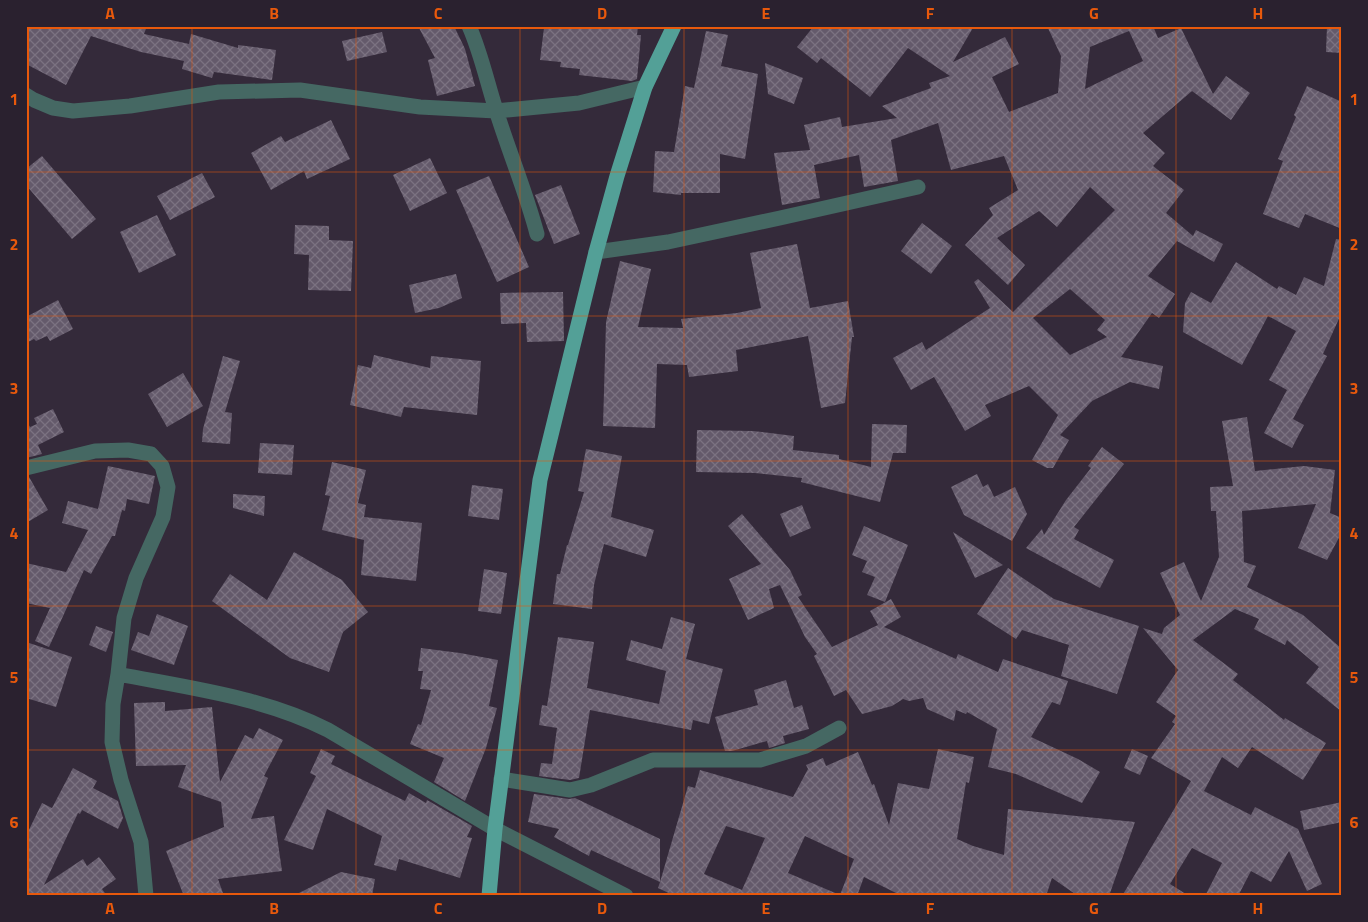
<svg xmlns="http://www.w3.org/2000/svg" width="1368" height="922" viewBox="0 0 1368 922" font-family="'Titillium Web',sans-serif">
<defs>
<pattern id="building-cross-hatch" width="8" height="8" patternUnits="userSpaceOnUse" patternTransform="scale(1.25)"><rect width="8" height="8" fill="#645a6b"/><path d="M0 0l8 8M0 8l8-8" fill="none" stroke="#7b7281"/></pattern>
</defs>
<rect width="100%" height="100%" fill="#342a3a"/>
<!-- building -->
<path fill="url(#building-cross-hatch)" fill-rule="evenodd" d="M26 26H147L144 34 189 44 191 34 238 48V45L276 50 272 80 214 72 212 78 182 69 184 61 141 52 91 36 66 85 26 64Z
M418 26H454L465 49 475 86 437 96 428 60 435 58Z
M547 26H638L637 35H641L637 79 632 81 579 75 580 69 560 67 561 62 540 60 544 28H546Z
M814 26H974L953 62 1005 37 1019 64 992 77 1009 112 1058 93 1061 56 1047 26H1153L1158 38 1181 28 1213 94 1226 76 1250 93 1231 120 1192 91 1143 133 1165 153 1153 166 1184 190 1166 213 1193 236 1196 230 1223 244 1214 262 1177 241 1148 276 1175 294 1159 318 1152 313 1121 357 1163 366 1159 389 1130 382 1092 401 1060 435 1069 440 1053 468H1047L1032 460 1058 415 1029 386 985 405 991 416 965 431 934 377 911 390 893 358 922 342 926 350 990 308 974 282 978 279 1013 312 1115 210 1090 187 1057 227 1039 211 997 238 1025 265 1008 285 965 245 993 215 989 208 1018 190 1004 156 951 170 938 123 891 140 898 181 864 187 859 155 814 165 820 198 782 205 774 153 810 150 804 125 840 117 842 127 897 118 882 106 931 88 929 83 950 76 908 48 870 97 821 58 817 63 797 47ZM1129 31 1143 61 1085 89 1090 47ZM1070 289 1105 320 1097 330 1107 337 1070 355 1033 318Z
M1327 26H1342V53L1326 52Z
M706 31 728 35 721 66 758 74 745 159 720 154V193H681V195L653 192 655 151 674 152 685 86 694 88Z
M382 32 387 52 347 61 342 41Z
M765 63 803 78 794 104 768 94Z
M1307 86 1342 102V229L1305 214 1299 228 1263 214 1283 161 1278 159 1296 117 1294 115Z
M331 120 350 159 307 179 304 171 271 190 251 153 281 136 285 142Z
M42 156 96 219 72 239 26 185V169Z
M430 158 447 193 410 211 393 175Z
M202 173 215 197 170 220 157 196Z
M489 176 529 267 497 282 456 190Z
M561 185 580 234 554 244 535 195Z
M157 215 176 255 139 273 120 232Z
M922 223 952 246 931 274 901 251Z
M295 225 329 226V240L353 241 351 291 308 290 309 255 294 254Z
M1336 239 1342 240V312L1323 354 1327 356 1293 419 1304 425 1292 448 1264 433 1287 390 1269 380 1296 331 1268 316 1242 365 1183 332 1185 303 1191 292 1211 303 1236 262 1277 289 1279 286 1296 295 1304 277 1324 286Z
M797 244 810 308 848 301 854 337H852L845 403 821 408 808 336 736 350 738 371 689 377 687 365 657 364 655 428 603 426 606 322 620 261 651 269 638 327 683 328 681 319 737 313 761 308 750 253Z
M456 274 462 298 439 308 415 313 409 285Z
M563 292 564 341 527 342 526 323 501 324 500 293Z
M58 300 73 329 50 341 47 336 36 341 34 339 26 343V317Z
M374 355 430 368 431 356 481 361 477 415 404 407 401 417 350 405 358 365 371 368Z
M223 356 240 361 225 412 232 413 230 444 202 442 203 429Z
M183 373 203 406 167 427 148 394Z
M53 409 64 432 38 445 42 454 26 458V420L30 427 37 424 34 418Z
M1247 417 1255 471 1304 466 1335 470 1330 513 1342 518V532L1327 560 1298 548 1316 504 1242 511 1244 562 1256 566 1247 587 1303 615 1342 649V712L1306 683 1319 667 1287 640 1285 645 1254 629 1259 619 1235 609 1193 640 1238 674 1233 680 1284 720 1285 718 1326 743 1303 780 1252 747 1238 768 1222 757 1204 791 1251 815 1255 807 1298 829 1322 884 1307 891 1289 851 1271 882 1251 871 1238 896H1205L1222 863 1192 848 1170 884 1189 896H1122L1191 781 1151 758 1175 724 1172 722 1176 716 1156 702 1178 670 1143 628 1162 634 1164 628 1180 615 1160 573 1184 562 1201 601 1219 557 1216 511H1211L1210 487 1233 486 1222 421Z
M872 424 907 425 906 453H893L880 502 801 482 802 478 755 473 696 472 697 430 753 431 794 436 793 450 839 455V459L871 467Z
M260 443 294 445 292 475 258 473Z
M1102 447 1124 464 1074 527 1079 530 1074 539 1114 560 1100 588 1026 548 1042 529 1044 535 1066 500 1091 468 1088 466Z
M586 449 622 456 611 517 654 530 646 557 604 544 594 585 592 609 553 604 557 574H560L567 545H568L584 492 578 491Z
M332 462 366 470 358 503 366 505 364 517 422 523 416 581 361 575 364 540 322 530 330 496 325 495Z
M108 466 155 476 149 504 127 499 125 511 122 510 115 536H112L91 574 84 570 49 647 35 641 50 608 26 603V563L66 572 88 530 62 523 68 501 98 509Z
M977 474 983 487 988 484 994 497 1015 487 1027 514 1012 541 964 515 951 487Z
M26 477H29L48 510 26 523Z
M472 485 503 489 499 520 468 516Z
M233 494 265 496 264 516 233 508Z
M802 505 811 528 790 537 780 514Z
M742 514 790 570 802 595 798 597 832 647 878 625 870 611 891 599 901 617 884 627 956 659 958 654 998 672 1003 659 1068 681 1060 705 1052 702 1031 737 1078 759 1100 772 1082 803 1016 774 988 767 997 729 967 712 966 714 956 710 954 721 927 709 923 698 909 701 903 699 892 706 862 714 846 690 834 696 814 656 817 654 805 637 780 585 769 589 774 608 748 620 729 579 761 564 728 526Z
M864 526 908 545 885 602 867 595 875 577 862 572 867 561 852 555Z
M953 532 1003 565 975 578Z
M294 552 342 580 368 612 343 632 329 672 290 658 212 601 230 574 267 600Z
M1008 568 1054 599 1139 626 1117 694 1061 676 1069 645 1022 630 1016 639 977 614Z
M484 569 507 573 501 614 478 611Z
M157 614 188 626 174 665 131 650 138 632 149 636Z
M671 617 695 624 686 659 723 669 709 724 693 720 691 730 590 710 579 778 570 780 539 776 541 763 552 764 557 728 539 725 542 705 547 706 558 637 594 642 587 688 659 704 666 671 626 660 631 640 662 649Z
M96 626 113 632 106 652 89 645Z
M26 642 72 657 56 707 26 698Z
M421 648 460 653 498 660 489 706 497 708 486 748 465 801 434 782 444 758 410 744 418 724 421 725 431 690 420 689 423 671H418Z
M786 680 794 708 802 705 809 729 783 736 785 743 769 748 767 741 732 751H725L715 717 758 705 754 690Z
M165 702V711L212 707 220 782 245 735 253 739 259 728 283 740 264 776 268 778 251 819 274 816 282 871 218 879 224 896H184L166 851 224 827 221 802 178 787 186 765 136 766 134 703Z
M321 749 335 756 331 764 405 801 409 793 426 803 427 800 472 826 467 837 472 838 460 878 399 859 396 871 374 865 382 836 327 809 313 850 284 840 316 776 310 773Z
M938 749 974 757 969 783 966 782 957 839 973 846 1004 855 1008 809 1135 822 1109 896H1078L1052 878 1046 896H902L864 877 857 896H675L658 888 660 882 591 850 589 856 554 837 559 829 528 822 534 794 569 799 575 798 660 839V882L688 786 695 788 700 770 793 797 808 769 806 765 823 758 826 766 858 752 872 785 874 784 889 825 898 783 929 789ZM726 826 765 838 742 890 704 874ZM805 836 854 859 840 895 788 873Z
M1132 749 1148 756 1140 775 1124 768Z
M73 768 97 781 93 788 118 801 123 818 118 829 82 810 80 814 78 813 44 885 83 859 87 866 99 857 116 879 102 889 107 896H27L30 894 26 892V836L42 803 52 808Z
M1342 802V822L1304 830 1300 811Z
M341 872 375 879 372 896H293Z"/>
<g fill="none" stroke-linecap="round" stroke-linejoin="round">
<!-- minor -->
<path stroke="#456863" stroke-width="15" d="M469 26C481 53 487 82 496 110 509 152 526 192 537 234
M26 95 34 100 53 108 73 111 130 106 219 92 300 90 420 107 496 111 579 103 645 87
M596 252 668 242 780 218 918 187
M26 468 95 451 128 450 151 454 162 466 168 487 163 517 136 578 124 618 118 674 113 704 112 742 121 780 141 842 146 896
M118 674C189 688 263 697 328 730L495 829 626 896
M501 779 570 790 591 785 653 760H760L806 746 839 728"/>
<!-- major -->
<path stroke="#53a097" stroke-width="15" d="M489 896 495 829 540 480 596 252 617 176 645 87 674 26"/>
</g>
<!-- grid -->
<path fill="none" stroke="#e8590c" stroke-width="1" stroke-opacity="0.55" d="M192 26V896M356 26V896M520 26V896M684 26V896M848 26V896M1012 26V896M1176 26V896M26 172H1342M26 316H1342M26 461H1342M26 606H1342M26 750H1342"/>
<!-- border -->
<rect width="1368" height="922" fill="none" stroke="#2a212f" stroke-width="55"/>
<rect x="28" y="28" width="1312" height="866" fill="none" stroke="#e8590c" stroke-width="2"/>
<g font-size="16" text-anchor="middle" font-weight="bold" fill="#e8590c">
<text x="110" y="19">A</text>
<text x="274" y="19">B</text>
<text x="438" y="19">C</text>
<text x="602" y="19">D</text>
<text x="766" y="19">E</text>
<text x="930" y="19">F</text>
<text x="1094" y="19">G</text>
<text x="1258" y="19">H</text>
<text x="14" y="105">1</text>
<text x="1354" y="105">1</text>
<text x="14" y="250">2</text>
<text x="1354" y="250">2</text>
<text x="14" y="394">3</text>
<text x="1354" y="394">3</text>
<text x="14" y="539">4</text>
<text x="1354" y="539">4</text>
<text x="14" y="683">5</text>
<text x="1354" y="683">5</text>
<text x="14" y="828">6</text>
<text x="1354" y="828">6</text>
<text x="110" y="914">A</text>
<text x="274" y="914">B</text>
<text x="438" y="914">C</text>
<text x="602" y="914">D</text>
<text x="766" y="914">E</text>
<text x="930" y="914">F</text>
<text x="1094" y="914">G</text>
<text x="1258" y="914">H</text>
</g>
</svg>
